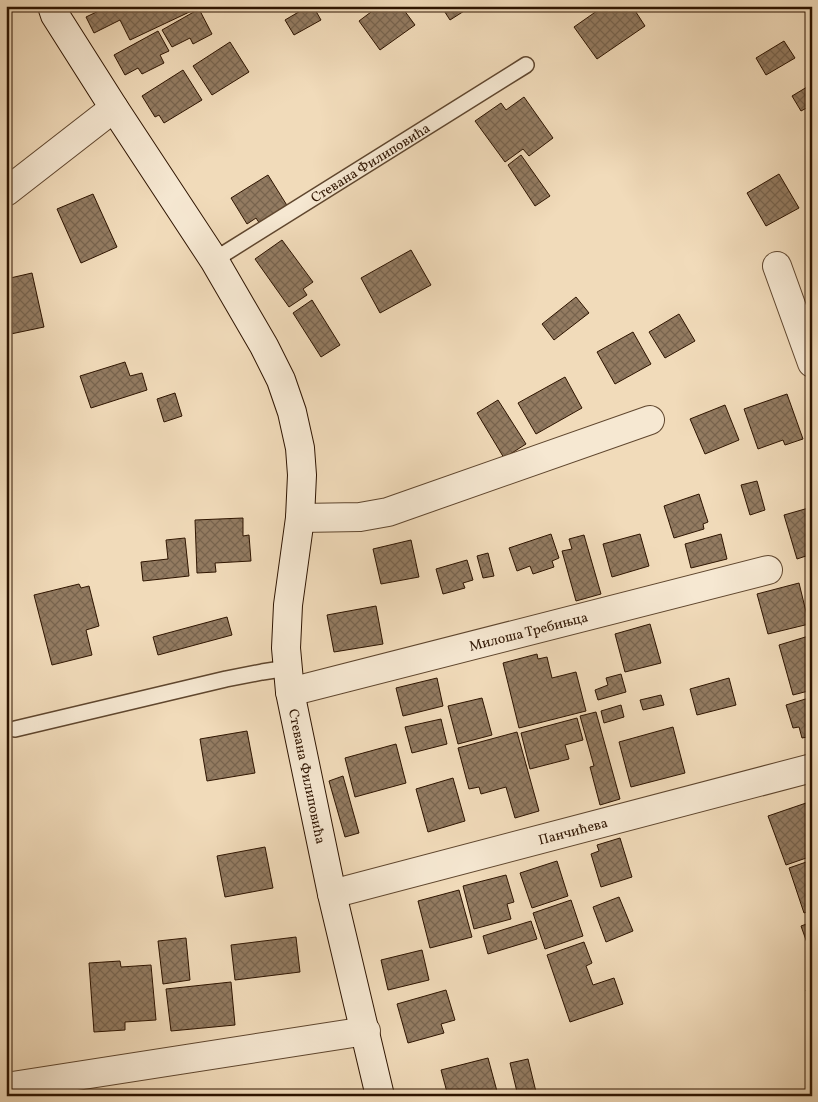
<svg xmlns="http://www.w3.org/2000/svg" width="818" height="1102" viewBox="0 0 818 1102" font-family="Vollkorn,serif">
<defs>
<pattern id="building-cross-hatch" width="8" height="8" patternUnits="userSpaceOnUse" patternTransform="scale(1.25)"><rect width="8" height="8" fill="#937b61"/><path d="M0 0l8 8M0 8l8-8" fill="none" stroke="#78644e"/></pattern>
</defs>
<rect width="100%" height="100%" fill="#f1dbba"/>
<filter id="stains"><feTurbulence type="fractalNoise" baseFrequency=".004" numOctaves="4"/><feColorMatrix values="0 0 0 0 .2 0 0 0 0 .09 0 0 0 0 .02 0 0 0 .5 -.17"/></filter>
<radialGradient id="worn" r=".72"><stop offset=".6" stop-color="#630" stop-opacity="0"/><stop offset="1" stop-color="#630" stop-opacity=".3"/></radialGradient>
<!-- building -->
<path fill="url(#building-cross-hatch)" stroke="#2e1400" d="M109 6H200V7L130 40 120 20 94 33 86 17Z
M300 6H313L321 20 294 35 285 20 302 10Z
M379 6H388L390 9 393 6H401L415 25 380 50 359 21Z
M441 6H472L450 20Z
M604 6H632L645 26 597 59 574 27Z
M199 9 212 34 193 44 190 38 172 47 162 30Z
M158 31 169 51 160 55 164 63 142 74 138 68 125 75 114 55Z
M784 41 795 58 766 75 756 58Z
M230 42 249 72 212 95 193 66Z
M183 70 202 100 164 123 159 115 155 117 142 96Z
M812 84V105L801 111 792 96Z
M524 97 553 138 529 156 523 149 505 162 475 121 501 103 506 110Z
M521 155 550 196 535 206 508 165Z
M779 174 799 208 766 226 747 193Z
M268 175 288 207 260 224 256 218 247 224 231 198Z
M93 194 117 247 81 263 57 209Z
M282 240 313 282 303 289 307 295 289 307 255 259Z
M411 250 431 285 380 313 361 278Z
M32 273 44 327 6 335V279Z
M576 297 589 313 554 340 542 324Z
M312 300 340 345 321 357 293 313Z
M679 314 695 341 665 358 649 332Z
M633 332 651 364 615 384 597 352Z
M125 362 130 376 142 373 147 390 91 408 80 376Z
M565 377 582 408 536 434 518 403Z
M175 393 182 416 164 422 157 399Z
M787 394 803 439 785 445 783 440 758 449 744 409Z
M498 400 526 444 504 458 477 413Z
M725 405 739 440 705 454 690 419Z
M757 481 765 510 750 515 741 485Z
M699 494 708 522 703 524 704 529 674 538 664 506Z
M812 507V554L797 559 784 515Z
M243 518V536L249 535 251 561 215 563 216 572 197 573 195 520Z
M551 534 559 558 552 561 554 567 533 574 530 566 517 571 509 548Z
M640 534 649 566 612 577 603 544Z
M721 534 727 559 691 568 685 544Z
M584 535 601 594 576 601 562 551 572 549 569 539Z
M185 538 189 576 143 581 141 562 168 559 166 540Z
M411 540 419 577 381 584 373 549Z
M488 553 494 576 483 578 477 556Z
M467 560 473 580 463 583 465 588 443 594 436 569Z
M799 583 809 624 768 634 757 594Z
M79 584 81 588 89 586 99 626 86 630 92 655 52 665 34 595Z
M376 606 383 644 334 652 327 615Z
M227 617 232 635 158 655 153 637Z
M650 624 661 663 625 672 615 634Z
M812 635V690L793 695 779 645Z
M537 654 538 659 547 657 552 678 576 672 586 711 519 728 503 663Z
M621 674 626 692 598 700 595 690 608 685 606 678Z
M437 678 443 706 403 716 396 688Z
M729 678 736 705 697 715 690 689Z
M661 695 664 705 643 710 640 700Z
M812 697V736L802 738 799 727 793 728 786 705Z
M482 698 492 735 458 744 448 706Z
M621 705 624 717 604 723 601 711Z
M596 712 620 799 600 805 590 767 594 766 580 716Z
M577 718 583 740 565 745 569 759 530 769 521 733Z
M441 719 447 744 412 753 405 727Z
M673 727 685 773 631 787 619 742Z
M247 731 255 773 207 781 200 739Z
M517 732 539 811 515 818 506 787 481 794 479 787 469 789 458 748Z
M396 744 406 783 355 797 345 758Z
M343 776 359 833 345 837 329 781Z
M453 778 465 821 428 832 416 789Z
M809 802 812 811V856L786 865 768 816Z
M620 838 632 877 601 887 591 854 599 851 597 845Z
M265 847 273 888 225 897 217 856Z
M812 860V910L804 913 789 868Z
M557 861 568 896 532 908 520 873Z
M506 875 514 902 507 904 511 919 474 929 463 886Z
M459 890 472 937 430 948 418 901Z
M619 897 633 931 606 942 593 907Z
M571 900 583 936 545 949 533 913Z
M531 921 537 939 488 954 483 936Z
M812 922V957L801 926Z
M296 937 300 972 235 980 231 945Z
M186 938 190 980 163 984 158 941Z
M584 942 592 963 586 966 593 985 614 978 623 1004 570 1022 547 955Z
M422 950 429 980 388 990 381 960Z
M120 961 121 967 151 965 156 1020 125 1022V1030L94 1032 89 963Z
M231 982 235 1025 171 1031 166 989Z
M812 988V1006L806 990Z
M446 990 455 1020 441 1024 444 1033 408 1043 397 1004Z
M488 1058 498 1095 448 1096 441 1070Z
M528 1059 537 1096H518L510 1063Z"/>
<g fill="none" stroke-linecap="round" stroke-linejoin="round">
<defs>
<g id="lane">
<path id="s1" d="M214 260 526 65"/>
<path d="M15 729 226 679 262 672 288 668"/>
</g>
<g id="street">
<path d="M6 192 114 108"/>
<path d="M777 266 812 363"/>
<path d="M300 518 360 517 388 512 650 420"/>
<path id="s2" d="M290 692 768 570"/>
<path id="s3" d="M332 894 812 768"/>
<path d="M6 1087 366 1031"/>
</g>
<g id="secondary">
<path id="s4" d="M52 6 55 15 114 108 214 260 264 346 281 380 292 412 300 448 302 475 300 518 288 605 286 648 290 692 332 894 380 1096"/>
</g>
</defs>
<!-- lane casing -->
<use href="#lane" stroke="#5f462e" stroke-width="18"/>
<!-- street casing -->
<use href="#street" stroke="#5f462e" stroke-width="30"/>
<!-- secondary casing -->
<use href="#secondary" stroke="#2e1400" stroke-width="30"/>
<!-- lane -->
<use href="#lane" stroke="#f6e8d2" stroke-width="15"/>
<!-- street -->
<use href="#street" stroke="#f6e8d2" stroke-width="28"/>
<!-- secondary -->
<use href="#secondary" stroke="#f6e8d2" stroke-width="28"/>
</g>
<g text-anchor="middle" stroke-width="5" stroke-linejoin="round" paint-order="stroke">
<!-- street labels -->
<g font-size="14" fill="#2e1400" stroke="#f6e8d2">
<text dy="5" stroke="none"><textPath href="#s1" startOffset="184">Стевана Филиповића</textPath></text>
<text dy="5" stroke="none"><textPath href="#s2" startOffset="246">Милоша Требињца</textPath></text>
<text dy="5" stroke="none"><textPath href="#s4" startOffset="841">Стевана Филиповића</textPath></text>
<text dy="5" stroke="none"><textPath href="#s3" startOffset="249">Панчићева</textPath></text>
</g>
</g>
<!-- margin -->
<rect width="818" height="1102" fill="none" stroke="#f1dbba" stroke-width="25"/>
<rect x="8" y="8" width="803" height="1087" fill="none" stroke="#2e1400" stroke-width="2.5"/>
<rect x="12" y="12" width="793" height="1077" fill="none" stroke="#2e1400"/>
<rect width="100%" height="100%" filter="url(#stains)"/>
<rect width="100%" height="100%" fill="url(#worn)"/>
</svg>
